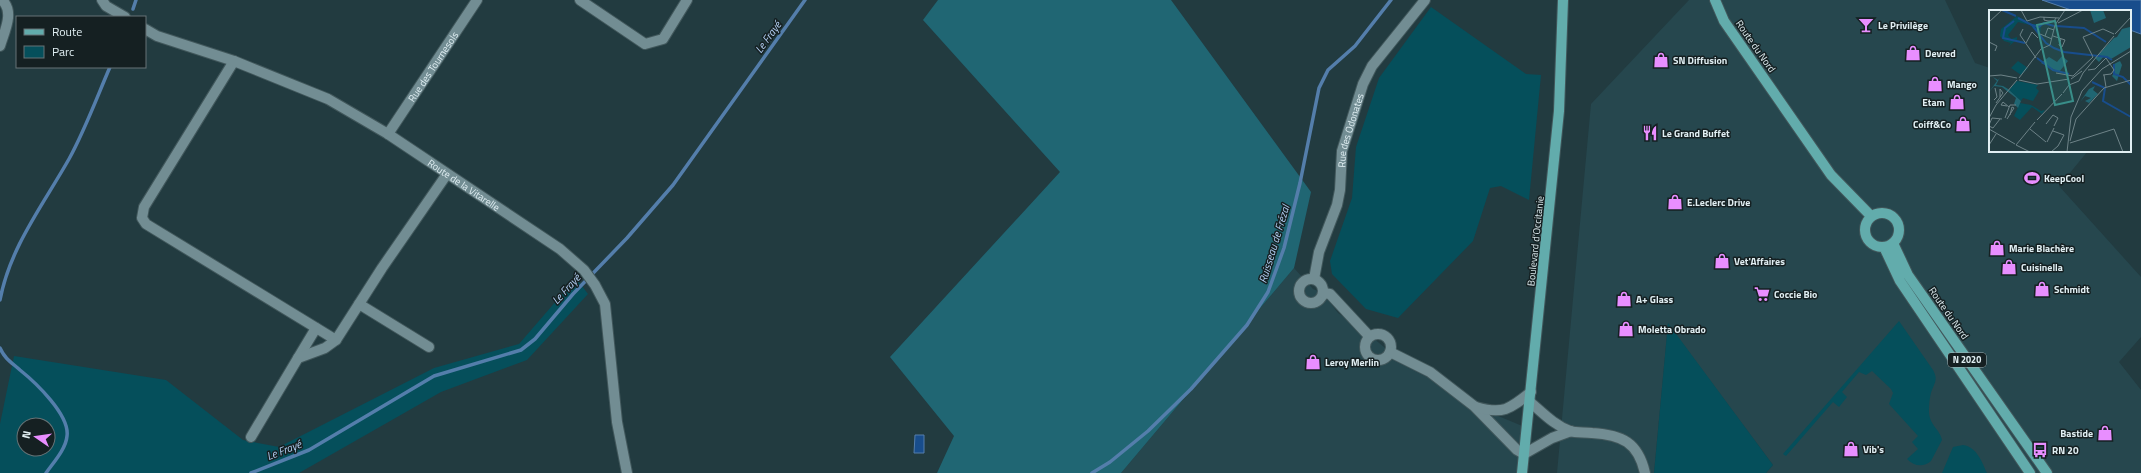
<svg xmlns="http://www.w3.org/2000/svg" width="2141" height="473" viewBox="0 0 2141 473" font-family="'Titillium Web',sans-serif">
<rect width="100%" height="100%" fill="#223b40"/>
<!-- built -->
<path fill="#26474e" d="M1689 0H1945L1975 63 1990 68V151H2088L2059 186 2141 277V337L2119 362 2141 390V473H1766L1773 465 1668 324 1654 473H1557L1591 104Z
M1294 268 1313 289 1323 293 1338 313 1361 328 1390 352 1474 406 1527 428 1522 473H1121Z"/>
<!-- green -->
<path fill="#054f5b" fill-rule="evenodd" d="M1431 7 1526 74 1541 75 1529 200 1501 186 1490 188 1473 241 1398 318 1366 309 1332 274 1330 261 1352 198 1356 147 1379 78Z
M576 278 588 294 527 360 441 392 299 473H0V424L14 356 166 380 243 440 279 447 434 368 519 344ZM24 425H48V449H24Z
M1899 321 1933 370C1938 379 1935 382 1932 390 1930 394 1929 404 1929 409 1928 425 1940 429 1942 440L1931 461C1923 468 1914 466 1907 459L1918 449 1912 442 1918 436 1889 404 1893 393 1891 389 1872 371 1866 375 1859 372 1842 392 1847 397 1839 407 1833 402 1786 456 1783 454Z
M1668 323 1773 465 1766 473H1654Z
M1963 445C1977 447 1982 462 1987 473H1942L1953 447Z"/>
<!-- forest -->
<path fill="#206673" d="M938 0H1171L1311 192 1294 268 1121 473H937L954 436 890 357 1060 172 923 20Z"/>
<!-- water -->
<path fill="#184d8c" stroke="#547eab" d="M2042 0H2141V34L2130 30V11H2074Z
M915 435H924V453H914Z"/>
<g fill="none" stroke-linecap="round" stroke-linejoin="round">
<!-- stream -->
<path stroke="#547eab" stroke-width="3.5" d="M133 9 136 0
M0 300C10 247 43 205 69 159 85 130 97 97 110 67
M0 348C5 359 11 362 20 370 35 382 70 415 67 436 66 449 53 463 46 473
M251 473 309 450 434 376 521 350 535 339 573 294 627 238 673 185 805 0
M1092 473 1110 462 1148 431 1191 389 1247 325 1268 292 1284 248 1300 183 1319 88 1328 70 1355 46 1391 0"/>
<defs>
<g id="minor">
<path d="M580 0 645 44 663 39 687 0"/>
<path d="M0 46C4 32 15 12 2 0"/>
<path d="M234 61 144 207 142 218 146 224 336 340"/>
<path id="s1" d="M388 134 477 0"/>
<circle cx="1311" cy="291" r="12"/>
<path id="s2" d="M1314 279 1319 252 1337 205 1340 190 1342 151 1363 84 1372 66 1425 0"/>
<path d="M1323 293 1330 294 1369 336"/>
<path d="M359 304 429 347"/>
<circle cx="1378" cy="347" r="13"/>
<path d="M1390 352 1430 372 1474 406 1517 450 1524 454 1552 438 1571 431"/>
<path d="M298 358 316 328"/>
<path d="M1530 402C1543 413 1554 425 1570 431 1576 433 1585 432 1592 433 1622 435 1638 442 1645 473"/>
<path d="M1476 407C1503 415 1510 409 1531 392"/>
<path d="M251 437 298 358 325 348 336 340 382 268 447 174"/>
</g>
<g id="tertiary">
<path d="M102 0 106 6 125 17"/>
<path id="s3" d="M145 29 157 36 234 61 328 99 388 134 560 249 584 270 595 285 605 304 617 422 627 473"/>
</g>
<path id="primary" d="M1715 0 1724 21 1831 175 1871 216
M1865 230a17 17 0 1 1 34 0a17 17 0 1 1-34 0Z
M1893 243 1908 275 2047 473
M1884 247 1900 281 2030 473
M1522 473 1559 111 1563 0"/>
</defs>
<!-- minor casing -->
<use href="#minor" stroke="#41575b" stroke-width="12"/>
<!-- tertiary casing -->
<use href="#tertiary" stroke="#41575b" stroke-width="12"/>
<!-- primary casing -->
<use href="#primary" stroke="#41575b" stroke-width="12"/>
<!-- minor -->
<use href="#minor" stroke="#728d93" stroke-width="10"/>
<!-- tertiary -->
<use href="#tertiary" stroke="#728d93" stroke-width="10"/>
<!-- primary -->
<use href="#primary" stroke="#62acac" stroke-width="10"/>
</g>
<!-- icons -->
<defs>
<symbol id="bar-bare" viewBox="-9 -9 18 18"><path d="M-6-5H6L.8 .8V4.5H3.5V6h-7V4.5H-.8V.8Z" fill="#e88eff" stroke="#152022" stroke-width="2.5" paint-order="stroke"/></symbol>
<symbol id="shop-bare" viewBox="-9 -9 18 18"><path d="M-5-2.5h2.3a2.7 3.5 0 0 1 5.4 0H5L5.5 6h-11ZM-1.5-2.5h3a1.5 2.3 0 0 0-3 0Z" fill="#e88eff" stroke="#152022" stroke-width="2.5" paint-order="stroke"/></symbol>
<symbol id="restaurant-bare" viewBox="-9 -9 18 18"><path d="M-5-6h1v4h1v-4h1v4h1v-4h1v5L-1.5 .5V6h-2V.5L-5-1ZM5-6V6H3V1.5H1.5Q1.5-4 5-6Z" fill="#e88eff" stroke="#152022" stroke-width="2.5" paint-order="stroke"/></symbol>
<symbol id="stadium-bare" viewBox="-9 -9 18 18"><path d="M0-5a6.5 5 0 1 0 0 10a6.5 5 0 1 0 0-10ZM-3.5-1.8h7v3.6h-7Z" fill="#e88eff" stroke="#152022" stroke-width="2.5" paint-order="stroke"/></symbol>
<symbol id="supermarket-bare" viewBox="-9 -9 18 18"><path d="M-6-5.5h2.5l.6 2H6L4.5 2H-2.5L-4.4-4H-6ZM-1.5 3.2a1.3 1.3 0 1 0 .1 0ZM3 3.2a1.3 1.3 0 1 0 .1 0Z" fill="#e88eff" stroke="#152022" stroke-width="2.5" paint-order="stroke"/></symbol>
<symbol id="bus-bare" viewBox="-9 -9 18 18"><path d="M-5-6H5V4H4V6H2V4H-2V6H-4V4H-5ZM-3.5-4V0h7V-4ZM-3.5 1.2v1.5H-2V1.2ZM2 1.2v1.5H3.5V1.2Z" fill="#e88eff" stroke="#152022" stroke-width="2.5" paint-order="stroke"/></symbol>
</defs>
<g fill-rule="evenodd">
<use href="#bar-bare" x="1855" y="14" width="22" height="22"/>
<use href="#shop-bare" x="1902" y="42" width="22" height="22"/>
<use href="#shop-bare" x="1650" y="49" width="22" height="22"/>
<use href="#shop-bare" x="1924" y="73" width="22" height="22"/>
<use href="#shop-bare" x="1946" y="91" width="22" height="22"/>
<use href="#shop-bare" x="1952" y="113" width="22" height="22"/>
<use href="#restaurant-bare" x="1639" y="122" width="22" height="22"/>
<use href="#stadium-bare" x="2021" y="167" width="22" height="22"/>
<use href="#shop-bare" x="1664" y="191" width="22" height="22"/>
<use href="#shop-bare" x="1986" y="237" width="22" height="22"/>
<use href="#shop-bare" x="1711" y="250" width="22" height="22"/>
<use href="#shop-bare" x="1998" y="256" width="22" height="22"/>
<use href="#shop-bare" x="2031" y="278" width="22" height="22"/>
<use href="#supermarket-bare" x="1751" y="283" width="22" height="22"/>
<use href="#shop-bare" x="1613" y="288" width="22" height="22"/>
<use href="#shop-bare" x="1615" y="318" width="22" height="22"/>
<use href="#shop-bare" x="1302" y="351" width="22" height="22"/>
<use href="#shop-bare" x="2094" y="422" width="22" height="22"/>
<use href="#shop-bare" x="1840" y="438" width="22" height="22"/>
<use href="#bus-bare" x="2029" y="439" width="22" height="22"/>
</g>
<g text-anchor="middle" stroke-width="3" stroke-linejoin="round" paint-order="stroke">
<!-- shield labels -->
<rect fill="#152022" stroke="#a4b1b4" stroke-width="1" x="1948" y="353" width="38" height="14" rx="3"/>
<g font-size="9" font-weight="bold" fill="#e1eff3">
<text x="1967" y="363">N 2020</text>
</g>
<!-- poi labels -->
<g font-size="10" font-weight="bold" fill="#e1eff3" stroke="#152022" text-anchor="start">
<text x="1878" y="29">Le Privilège</text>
<text x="1925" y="57">Devred</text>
<text x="1673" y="64">SN Diffusion</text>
<text x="1947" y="88">Mango</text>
<text x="1945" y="106" text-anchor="end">Etam</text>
<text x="1951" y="128" text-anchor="end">Coiff&amp;Co</text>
<text x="1662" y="137">Le Grand Buffet</text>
<text x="2044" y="182">KeepCool</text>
<text x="1687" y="206">E.Leclerc Drive</text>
<text x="2009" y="252">Marie Blachère</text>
<text x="1734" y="265">Vet'Affaires</text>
<text x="2021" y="271">Cuisinella</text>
<text x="2054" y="293">Schmidt</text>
<text x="1774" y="298">Coccie Bio</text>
<text x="1636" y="303">A+ Glass</text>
<text x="1638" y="333">Moletta Obrado</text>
<text x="1325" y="366">Leroy Merlin</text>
<text x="2093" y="437" text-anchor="end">Bastide</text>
<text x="1863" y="453">Vib's</text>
<text x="2052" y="454">RN 20</text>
</g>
<!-- street labels -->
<g font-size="10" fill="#e1eff3" stroke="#152022">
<text transform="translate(1756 46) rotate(55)" y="4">Route du Nord</text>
<text dy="4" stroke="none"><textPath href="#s1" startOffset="81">Rue des Tournesols</textPath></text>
<text dy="4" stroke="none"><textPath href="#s2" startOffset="154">Rue des Odonates</textPath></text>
<text dy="4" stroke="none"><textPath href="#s3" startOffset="357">Route de la Vitarelle</textPath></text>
<text transform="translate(1535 241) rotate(-84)" y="4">Boulevard d'Occitanie</text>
<text transform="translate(1949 313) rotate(55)" y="4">Route du Nord</text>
</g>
<!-- water labels -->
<g font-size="11" font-style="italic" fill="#b2cef2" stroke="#152022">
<text transform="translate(768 37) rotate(-54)" y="4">Le Frayé</text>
<text transform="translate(1274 244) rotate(-73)" y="4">Ruisseau de Frézal</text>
<text transform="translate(566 289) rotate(-48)" y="4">Le Frayé</text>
<text transform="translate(284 450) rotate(-21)" y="4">Le Frayé</text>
</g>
</g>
<!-- overview -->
<g transform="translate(1989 10)">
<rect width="142" height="142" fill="#223b40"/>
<path d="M28 6 43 14H52L51 25 60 35 41 15 29 12 19 25 22 29 28 27V30L39 33 26 31 20 36 22 33 15 31 11 26 12 19ZM29 51 39 58 32 65 22 58ZM28 71 49 75 47 78 50 81 44 91 34 88 32 91 20 80ZM31 93 42 95 52 101 56 100 53 104 43 97 31 110 25 106Z" fill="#054f5b"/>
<path d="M101 0H114L117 8 105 13ZM141 17 142 37 122 49 115 46 110 52 106 48 125 28 128 27 133 19ZM73 46 79 51 70 62 52 53 60 47 68 52ZM131 51 133 55 128 71 123 66 126 61 125 54ZM4 67 9 70 11 67 7 75 14 76 19 79 32 91 29 98 25 94 27 88 13 77 5 76 0 82 8 71ZM106 76 104 80 109 84 100 93 96 91 102 88 96 86 91 92 100 79Z" fill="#206673"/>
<path fill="none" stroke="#184d8c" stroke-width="2" d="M13 0 27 6M29 8 43 15 57 33 65 38 75 42 118 47 123 50M25 11 16 18 14 28 36 33M43 15 50 17 55 13 65 16M67 16 95 18 117 32M48 48 64 60 80 64M125 54V64L134 67 142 75M103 72 116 78 114 91 142 107"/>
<path fill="none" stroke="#6e8388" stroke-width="1" d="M32 0 38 11 51 7 70 8M55 7V10L59 11H65L67 8M0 12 13 0M69 13 94 0M34 19 31 25 47 48M51 24 63 29M126 24 142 7M56 26 59 18 65 20M64 26 76 30 73 37 70 35 72 29M0 32 8 36 6 41M37 33 43 22 49 28M99 60 106 59 117 48 125 60 122 64 114 65M67 63 84 66 104 47 94 27 114 19 125 24M94 63 125 26M115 65 117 77M0 66 12 65 28 68M30 68 52 39 61 35 66 15 76 0M82 69 93 61M30 70 48 74 80 69M74 83 80 75 90 71 94 63M5 90 8 87 6 78M7 93 14 83 11 79V87M18 96 12 95 14 92 20 97M0 108 7 95 28 70M16 108 21 95H27M18 109 25 98 23 97 21 105M48 110 73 84M57 114 64 105 69 108 65 116M0 115 3 108 13 109M0 116 4 118 11 109M0 119 26 134M41 119 57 132M81 131 87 109 115 78 142 70M58 132 65 118M81 133 125 119 134 142M0 135 7 124M27 135 41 142M27 135 46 112M62 142 69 136 75 125 64 121M78 142 82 107 93 81 113 59 142 41"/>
<path fill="#398e89" fill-opacity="0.15" stroke="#398e89" stroke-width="2" d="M66 11 84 91 66 95 48 15Z"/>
<rect width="142" height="142" fill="none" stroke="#e1eff3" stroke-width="2"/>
</g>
<!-- legend -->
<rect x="16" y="16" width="130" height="52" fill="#152022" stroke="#677376"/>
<rect x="24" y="29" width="20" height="6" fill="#62acac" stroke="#677376"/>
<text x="52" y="36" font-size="12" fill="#e1eff3">Route</text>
<rect x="24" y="46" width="20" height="12" fill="#054f5b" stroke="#677376"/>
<text x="52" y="56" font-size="12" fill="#e1eff3">Parc</text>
<!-- north arrow -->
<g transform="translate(36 437) rotate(283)"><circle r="19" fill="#152022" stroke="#677376"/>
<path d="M0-3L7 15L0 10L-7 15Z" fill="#e88eff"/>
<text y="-6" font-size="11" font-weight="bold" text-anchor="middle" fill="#e1eff3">N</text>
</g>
</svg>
